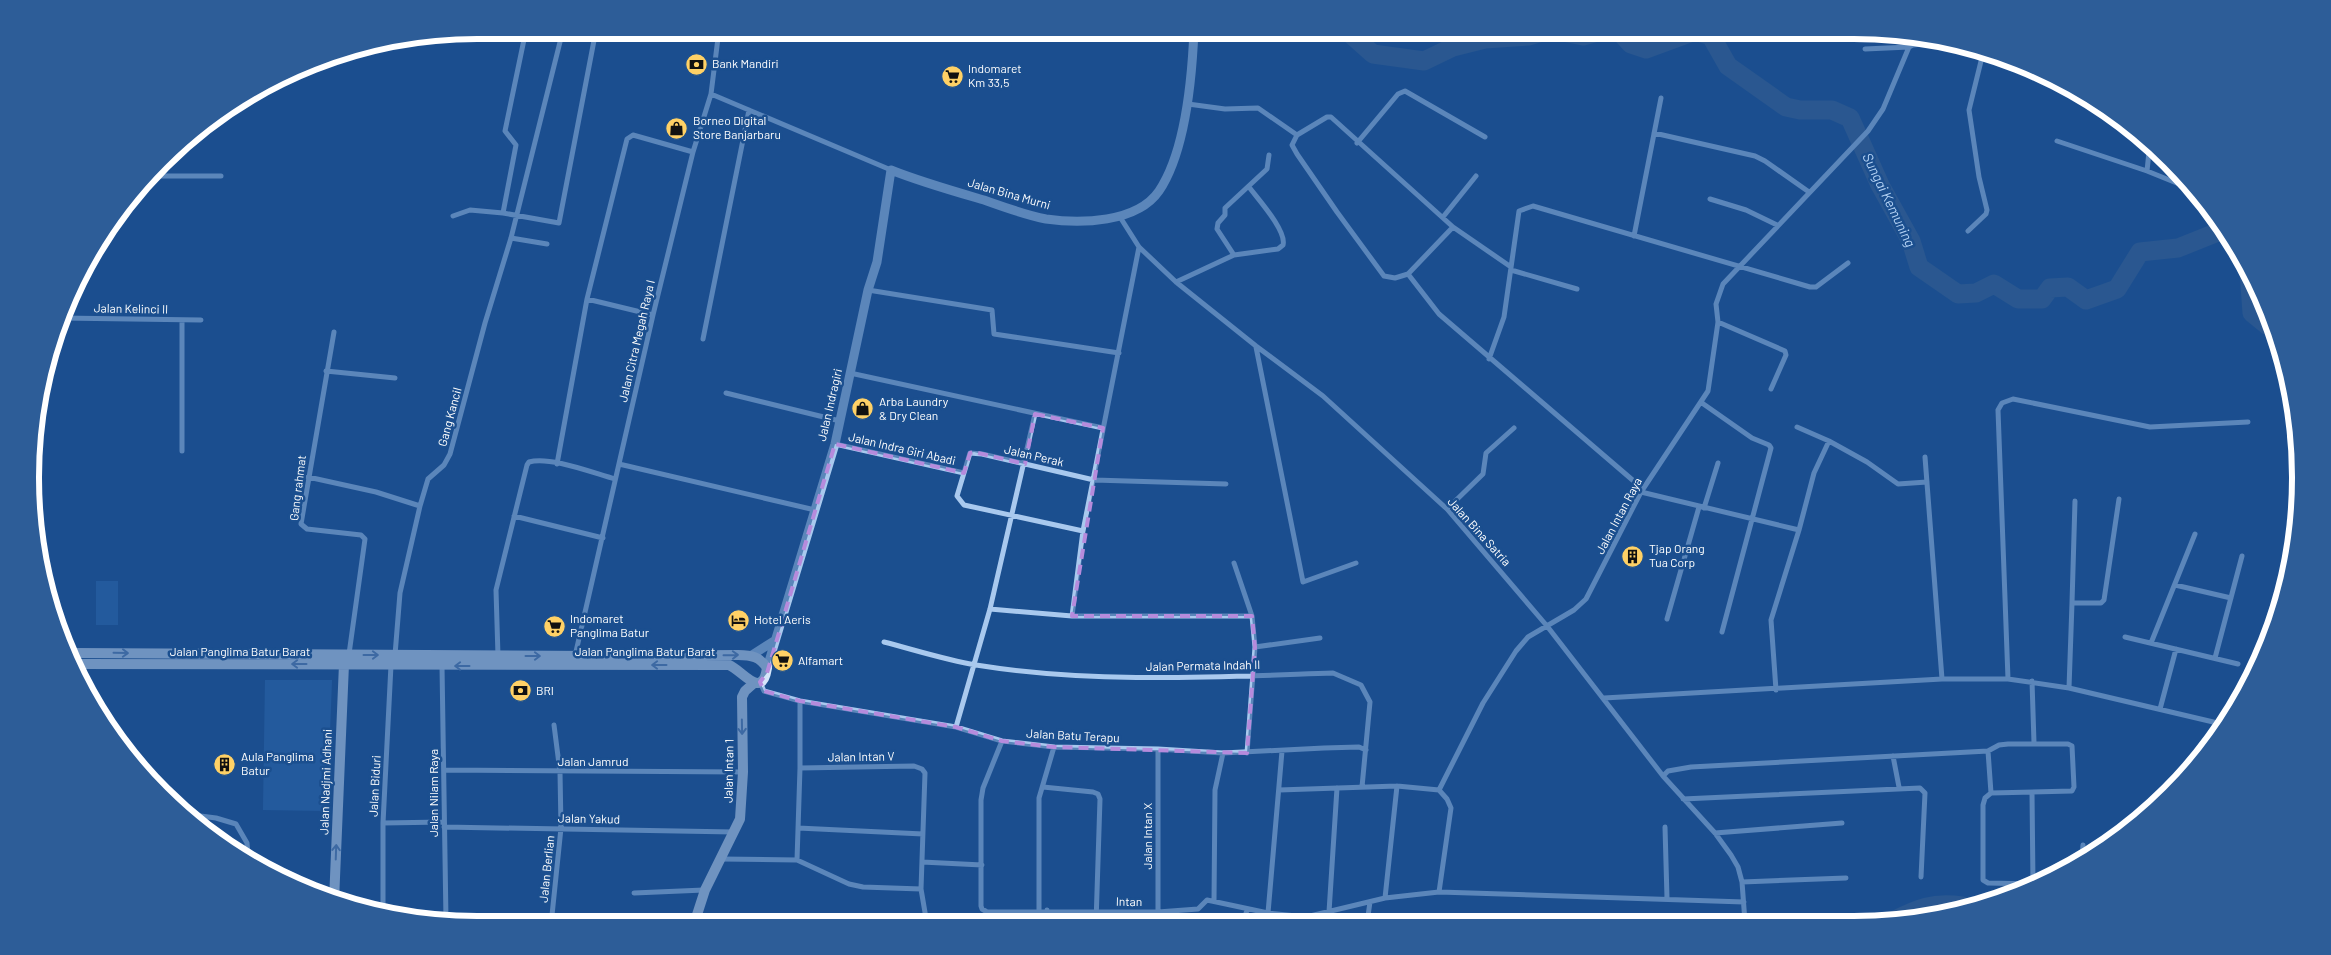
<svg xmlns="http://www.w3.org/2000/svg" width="2331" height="955" viewBox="0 0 2331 955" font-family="Barlow,sans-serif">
<rect width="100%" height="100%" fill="#1b4f8f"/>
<!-- green -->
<path fill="#2e69ad" d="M96 581H118V625H96Z
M265 680H332L327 811 263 810Z"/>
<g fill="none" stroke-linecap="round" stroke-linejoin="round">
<!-- river -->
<path stroke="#3c6290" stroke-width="19" d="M1346 30 1373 54 1424 61 1453 47 1485 39 1529 36 1549 30
M1553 30 1583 36 1604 30 1619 31 1631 44 1646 49 1695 31 1711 36 1728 66 1786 107 1800 110H1832L1850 118 1880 185 1911 241 1919 267 1958 294 1976 293 1994 284 2018 299H2042L2050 288 2068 287 2086 300 2117 289 2140 252 2178 248 2218 232 2226 233
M2249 271 2252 313 2268 326H2272
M1893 921C1918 908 1933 902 1962 906"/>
<!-- minor -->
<path stroke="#a9c9ee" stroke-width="5" d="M526 30 505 131 516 145 503 213 559 223 596 30
M1865 49 1909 47
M1971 49 1995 58 2053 85H2067
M711 94 891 170
M1188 104 1225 109 1258 108 1297 135 1327 117H1331L1453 227 1511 267
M1654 133 1755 156 1765 161 1809 192
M1297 135 1292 145 1297 154 1337 212 1384 276 1395 278 1408 274
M2057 141 2147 171 2194 190
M1357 143 1398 94 1405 91 1485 137
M2147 171 2150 142
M154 176H221
M1710 199 1746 210 1777 225
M453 216 470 210 503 213
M1120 217 1139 247 1176 282 1256 346 1323 396 1447 509 1547 626 1663 776 1715 833 1731 855 1738 867 1742 882 1745 922
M1443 217 1476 176
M1453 227 1408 274 1439 314 1636 483 1641 492 1799 530 1771 620 1776 690
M1968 231 1986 214 1987 210 1979 177 1969 110 1983 53
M1634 236 1661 98
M511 238 547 244
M1139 247 1083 531 1072 616H1252L1255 647 1247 753
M1234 255 1217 229 1218 223 1225 215V208L1267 169 1269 155
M1511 270 1577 289
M1176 282 1234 255 1278 249 1283 245C1287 231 1258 199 1249 187
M868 290 992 310 994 334 1119 353
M587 299 653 315
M61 318 201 320
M182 320V451
M1718 322 1785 351 1786 355 1771 389
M334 332 301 524 307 529 361 535 365 539 349 654
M703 339 749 110
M1256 347 1303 582 1356 563
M1489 359 1504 317 1519 211 1533 206 1810 287H1816L1848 263
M326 371 395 378
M850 373 1103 428
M726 393 840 421
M1702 403 1752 438 1769 445 1771 448 1722 632
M1797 427 1829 441 1867 462 1898 484 1927 482
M835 444 964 473
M1925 457 1942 679
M557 464 587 299 627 139 633 135 693 152
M619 464 815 510
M308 477 376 492 420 506
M1704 508 1718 463
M1447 509 1483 474 1486 453 1514 428
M514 516 603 538
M1799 530 1814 473 1829 441
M1083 531 964 505 957 496 970 453 982 454 1094 480 1226 484
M1234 563 1252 616
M2175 585 2231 598
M2072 603 2075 501
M990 609 1072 616
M1667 619 1699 507
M2125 637 2238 664
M884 642C915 650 946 660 976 665 1094 684 1215 677 1333 673L1361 685 1370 702 1362 787
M2151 643 2195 534
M1255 647 1320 638
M395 655 400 593 420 506 428 479 444 465 450 454 485 323 511 238 563 30
M498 656 496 590 527 465 529 462C550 456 593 473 615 479
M575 656 653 315 693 152 711 94 719 30
M2215 658 2242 556
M442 666 446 920
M2008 679 1998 410 2002 403 2013 399 2150 427 2248 422
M2032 681 2034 743
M760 682 764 691 800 701 956 727 1002 741 1054 747 1158 749 1223 753 1324 748 1359 747 1366 750
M2069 688 2072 603H2101L2104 600 2119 499
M1604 698 1942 679H2008L2069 688 2226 725
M2160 709 2176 649
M956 727 990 609 1035 414
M1002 741 983 788 981 800V906L982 909 987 912H1158L1198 909 1207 900 1268 913 1306 917 1385 898 1439 892 1744 902
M1158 749V923
M1988 751 1991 793 1985 798 1983 805V880L1988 883 2036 884
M1893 756 1899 787
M800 768 914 766 922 769 925 773 921 889 927 924
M444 770 743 772
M1663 776 1668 771 1691 767 1988 751 1999 745 2008 744H2068L2072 746 2074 787 2072 791 1991 793
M1043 787 1093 792 1098 794 1100 799 1096 923
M1279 790 1397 786 1439 790
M1439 790 1483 703 1516 651 1528 637 1574 610 1586 599 1641 492 1708 391 1718 322 1716 304 1723 284 1868 131 1883 109 1909 47 1913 45 1930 43
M1439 790 1447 799 1451 808 1439 892
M2032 793 2033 884
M1683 799 1920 788 1925 793 1921 877
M185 814 216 818 236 824 247 843 248 855
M383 823 444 822
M444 827 734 832
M1665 827 1667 898
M798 828 923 834
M1715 833 1842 823
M2082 858 2083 845
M721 859 797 860 849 884 863 887 921 889
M797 860 800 768V701
M922 862 982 865
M1742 882 1846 878
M634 893 704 890
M1385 898 1397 786
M1214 901 1215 790 1223 753
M383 909V823L391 665
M1039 910V798L1054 747
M1329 912 1337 788
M1268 913 1282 751
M696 918 720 924
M1046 923 1047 910
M1243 923 1247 910
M1367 923 1370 902
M551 925 561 828 560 772 554 725"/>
<!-- tertiary -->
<path stroke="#a9c9ee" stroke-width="9" d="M752 655 774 641
M767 668 835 444 868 290 877 262 891 170C921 182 953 191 984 200 1004 207 1025 215 1046 219 1080 224 1137 223 1159 191 1186 151 1192 78 1194 30"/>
<!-- secondary -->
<path stroke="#d6e6fa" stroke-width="10" d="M72 653 592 656 738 655C752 655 760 657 767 668 762 701 742 670 729 665L76 664
M334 901 344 664
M694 924 705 890 740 819 743 772 742 697 745 691 754 683"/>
</g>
<!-- one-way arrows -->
<defs><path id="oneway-shaft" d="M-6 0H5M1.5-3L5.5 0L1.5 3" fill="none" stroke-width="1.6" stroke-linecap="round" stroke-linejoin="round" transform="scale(1.25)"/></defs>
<g stroke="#668bba">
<use href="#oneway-shaft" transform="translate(121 653) rotate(1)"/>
<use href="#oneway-shaft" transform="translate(371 655)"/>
<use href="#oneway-shaft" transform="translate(731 655) rotate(-1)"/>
<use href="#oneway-shaft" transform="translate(533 656)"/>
<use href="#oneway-shaft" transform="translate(299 664) rotate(-180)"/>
<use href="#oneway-shaft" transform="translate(659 665) rotate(180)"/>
<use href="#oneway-shaft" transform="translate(462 666) rotate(180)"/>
<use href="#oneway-shaft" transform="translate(742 727) rotate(89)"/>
<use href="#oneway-shaft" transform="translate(336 852) rotate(-88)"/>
</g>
<!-- marked area -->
<path d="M0 0H2331V955H0ZM1035 414 1103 428 1072 616H1252L1255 647 1247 753 1054 747 1002 741 956 727 800 701 764 691 760 682 767 673 835 444 964 473 970 453 974 452 1025 464Z" fill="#1b4f8f" fill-opacity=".55" fill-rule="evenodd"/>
<path fill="none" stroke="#b68bdc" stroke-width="4" stroke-dasharray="10 6" stroke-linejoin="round" d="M1035 414 1103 428 1072 616H1252L1255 647 1247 753 1054 747 1002 741 956 727 800 701 764 691 760 682 767 673 835 444 964 473 970 453 974 452 1025 464Z"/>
<!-- icons -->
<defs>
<symbol id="bank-disc" viewBox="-11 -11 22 22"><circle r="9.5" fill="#ffd166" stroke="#1b4f8f"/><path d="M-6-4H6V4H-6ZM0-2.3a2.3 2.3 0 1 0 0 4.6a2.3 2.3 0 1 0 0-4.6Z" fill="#111"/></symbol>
<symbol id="supermarket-disc" viewBox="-11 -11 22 22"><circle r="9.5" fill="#ffd166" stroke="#1b4f8f"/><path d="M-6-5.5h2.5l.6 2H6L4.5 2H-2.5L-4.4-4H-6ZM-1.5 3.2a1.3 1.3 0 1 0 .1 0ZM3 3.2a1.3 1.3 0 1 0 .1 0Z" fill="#111"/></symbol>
<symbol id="shop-disc" viewBox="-11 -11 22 22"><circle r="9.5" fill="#ffd166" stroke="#1b4f8f"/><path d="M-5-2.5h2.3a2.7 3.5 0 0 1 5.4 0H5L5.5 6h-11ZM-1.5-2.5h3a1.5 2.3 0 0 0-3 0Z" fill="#111"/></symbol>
<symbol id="building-disc" viewBox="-11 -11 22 22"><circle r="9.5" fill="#ffd166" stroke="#1b4f8f"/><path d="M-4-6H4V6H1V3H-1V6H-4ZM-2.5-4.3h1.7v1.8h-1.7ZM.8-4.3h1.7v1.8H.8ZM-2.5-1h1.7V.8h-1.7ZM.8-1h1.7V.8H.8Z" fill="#111"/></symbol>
<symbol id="hotel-disc" viewBox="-11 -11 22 22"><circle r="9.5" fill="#ffd166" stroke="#1b4f8f"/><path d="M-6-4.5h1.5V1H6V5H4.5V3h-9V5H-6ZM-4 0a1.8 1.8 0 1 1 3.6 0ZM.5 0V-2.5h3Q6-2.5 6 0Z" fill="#111"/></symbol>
</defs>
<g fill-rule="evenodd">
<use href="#bank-disc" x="684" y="52" width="25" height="25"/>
<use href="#supermarket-disc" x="940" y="64" width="25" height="25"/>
<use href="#shop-disc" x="664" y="116" width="25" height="25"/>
<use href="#shop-disc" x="850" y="396" width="25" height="25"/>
<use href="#building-disc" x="1620" y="544" width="25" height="25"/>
<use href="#hotel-disc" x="726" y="608" width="25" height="25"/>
<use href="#supermarket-disc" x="542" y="614" width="25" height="25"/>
<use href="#supermarket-disc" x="770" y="648" width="25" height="25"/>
<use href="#bank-disc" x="508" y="678" width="25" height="25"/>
<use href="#building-disc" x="212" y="752" width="25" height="25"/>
</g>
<g text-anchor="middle" stroke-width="5" stroke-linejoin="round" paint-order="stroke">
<!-- poi labels -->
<g font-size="12" fill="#fff" stroke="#1b4f8f" text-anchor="start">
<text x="712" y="68">Bank Mandiri</text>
<text x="968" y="73">Indomaret<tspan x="968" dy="14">Km 33,5</tspan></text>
<text x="693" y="125">Borneo Digital<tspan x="693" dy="14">Store Banjarbaru</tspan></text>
<text x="879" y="406">Arba Laundry<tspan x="879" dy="14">&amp; Dry Clean</tspan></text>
<text x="1649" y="553">Tjap Orang<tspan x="1649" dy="14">Tua Corp</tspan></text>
<text x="570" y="623">Indomaret<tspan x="570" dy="14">Panglima Batur</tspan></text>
<text x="754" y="624">Hotel Aeris</text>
<text x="798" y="665">Alfamart</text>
<text x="536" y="695">BRI</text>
<text x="241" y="761">Aula Panglima<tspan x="241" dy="14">Batur</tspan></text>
</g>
<!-- street labels -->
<g font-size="12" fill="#fff" stroke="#1b4f8f">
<text transform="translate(1009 194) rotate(16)" y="4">Jalan Bina Murni</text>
<text transform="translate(131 309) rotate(1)" y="4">Jalan Kelinci II</text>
<text transform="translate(637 341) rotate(-77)" y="4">Jalan Citra Megah Raya I</text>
<text transform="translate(830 405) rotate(-77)" y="4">Jalan Indragiri</text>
<text transform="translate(450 417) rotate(-75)" y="4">Gang Kancil</text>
<text transform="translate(902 449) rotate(13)" y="4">Jalan Indra Giri Abadi</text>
<text transform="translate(1034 456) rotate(13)" y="4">Jalan Perak</text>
<text transform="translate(298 488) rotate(-83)" y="4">Gang rahmat</text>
<text transform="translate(1619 516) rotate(-62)" y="4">Jalan Intan Raya</text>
<text transform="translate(1479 532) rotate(48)" y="4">Jalan Bina Satria</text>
<text x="240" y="656">Jalan Panglima Batur Barat</text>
<text x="645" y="656">Jalan Panglima Batur Barat</text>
<text transform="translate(1203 666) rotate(-1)" y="4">Jalan Permata Indah II</text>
<text transform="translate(1073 736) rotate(3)" y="4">Jalan Batu Terapu</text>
<text transform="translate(861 757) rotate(-1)" y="4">Jalan Intan V</text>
<text x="593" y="766">Jalan Jamrud</text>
<text transform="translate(729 771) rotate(-89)" y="4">Jalan Intan 1</text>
<text transform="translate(326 782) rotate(-88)" y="4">Jalan Nadjmi Adhani</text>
<text transform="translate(375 786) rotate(-87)" y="4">Jalan Biduri</text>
<text transform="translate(434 793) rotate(-90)" y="4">Jalan Nilam Raya</text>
<text transform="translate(589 819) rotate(1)" y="4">Jalan Yakud</text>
<text transform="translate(1148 836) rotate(-90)" y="4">Jalan Intan X</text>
<text transform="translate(547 869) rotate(-84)" y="4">Jalan Berlian</text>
<text transform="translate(1129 902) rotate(1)" y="4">Intan</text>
</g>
<!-- water labels -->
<g font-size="14" font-style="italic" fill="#b5d3f5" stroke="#1b4f8f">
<text transform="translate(1889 200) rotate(64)" y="5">Sungai Kemuning</text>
</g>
</g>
<!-- crop -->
<path d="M0 0H2331V955H0ZM477 39H1854A438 438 0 0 1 2292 477V478A438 438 0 0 1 1854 916H477A438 438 0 0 1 39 478V477A438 438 0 0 1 477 39Z" fill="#2d5d98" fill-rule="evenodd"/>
<path fill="none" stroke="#fff" stroke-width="6" d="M477 39H1854A438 438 0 0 1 2292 477V478A438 438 0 0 1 1854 916H477A438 438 0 0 1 39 478V477A438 438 0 0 1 477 39Z"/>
</svg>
